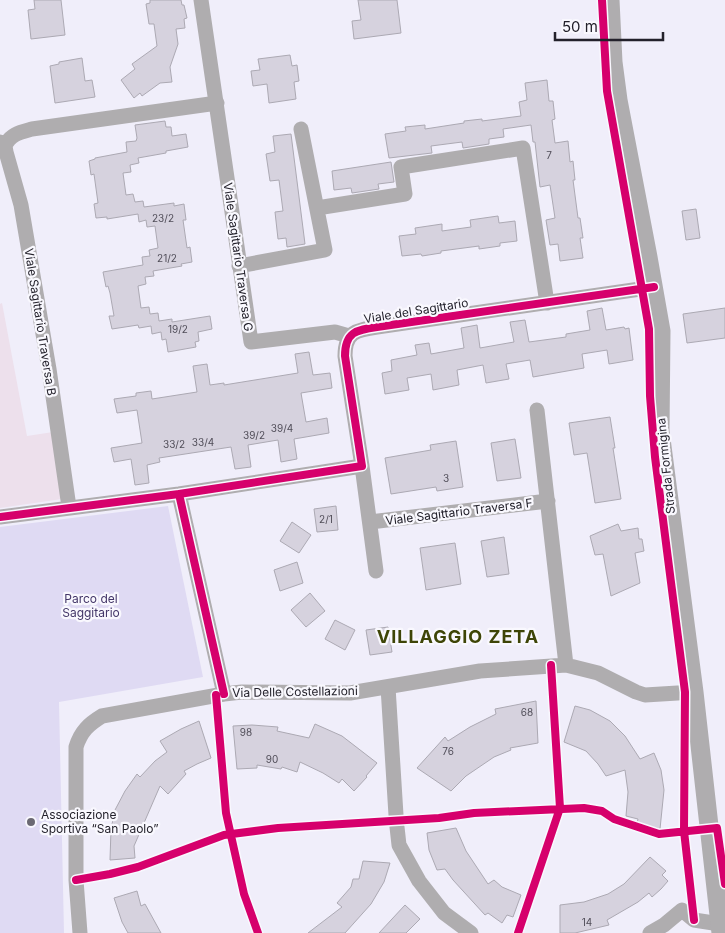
<svg xmlns="http://www.w3.org/2000/svg" width="725" height="933" viewBox="0 0 725 933" font-family="Inter,sans-serif">
<rect width="100%" height="100%" fill="#f0eefa"/>
<!-- education -->
<path fill="#ede0ec" d="M2 303 27 436 53 432 62 499 0 508V304Z"/>
<!-- green -->
<path fill="#dfdaf3" d="M168 506 203 677 59 702 64 933H0V527Z"/>
<!-- building -->
<path fill="#d6d2de" stroke="#aca9b3" d="M34 0H61L65 35 31 39 28 10 35 9Z
M150 0H181L182 5H184L187 18 184 19 185 28 176 29 178 44 170 67 172 82 160 83 142 96 140 93 134 98 121 80 135 69 132 64 157 46 154 24H149L146 4 150 3Z
M358 0H397L401 33 354 39 352 21 361 20Z
M290 55 292 66 297 65 299 81 294 82 296 99 269 103 267 84 253 86 251 71 260 70 258 59Z
M82 58 85 81 92 80 95 97 55 103 50 66 59 64V62Z
M547 80 549 101H553L555 119 552 120 555 143 568 141 570 162 573 161 575 180H573L578 218H580L583 238H580L583 258 560 261 558 244 550 245 546 220 555 218 550 185 540 187 535 142H533L531 125 503 129 504 137 489 139V144L463 148 462 142 431 146 432 153 389 158 385 134 406 131 405 127 425 125V129L464 123V121L482 119V121L521 116 519 102 527 100 525 83Z
M165 121 166 127H171L172 136 186 134 188 147 166 151V153L138 158 139 163 130 165 131 172 123 173 126 195 133 194 135 202 143 201 144 207 174 203V206L184 204 186 220H183L187 248 190 247 192 262 181 264 182 266 153 271 154 276 145 277 146 284 138 286 141 308 149 307 150 314 158 313 159 321 172 319V322L210 316 212 329 198 332 199 341 195 342 196 347 168 352 166 339 162 340 161 332 152 334 151 326 139 328 138 325 112 329 109 316H114L110 293 108 286 106 287 103 272 143 265 142 257 150 256 149 250 158 248 155 226 147 227 146 220 139 222 138 214 107 219V217L96 218 94 204 98 203 94 174 91 175 89 161 95 159V158L127 152 126 142 136 141 137 138 135 125Z
M291 134 305 244 287 247 286 238 278 239 275 212 283 211 279 180 270 181 266 154 275 152 273 136Z
M391 162 394 182 378 184 379 189 352 193 351 188 334 190 332 171Z
M696 209 700 238 686 240 682 211Z
M498 216 499 223 515 221 517 241 500 243V246L479 249V246L441 251V253L422 256 421 254 402 256 399 236 416 234 415 228 442 224V231L471 227 470 220Z
M602 308 606 330 624 327 625 329 629 328 633 360 609 364 607 350 582 354 584 368 533 377 530 360 506 364 509 379 486 383 483 365 457 370 459 385 433 390 431 374 407 378 409 390 385 394 382 373 392 371 391 360 417 355 415 345 429 343 431 354 464 348 461 328 477 325 480 348 514 342 510 322 525 320 529 342 566 337V334L590 330 587 311Z
M725 308V338L687 343 683 314Z
M309 352 313 375 330 373 332 388 301 393 306 422 327 418 329 433 294 439 297 459 281 462 278 440 248 445 251 467 235 469 231 447 159 458 160 462 147 465 149 483 135 485 131 459 114 462 111 448 142 443 137 410 117 413 114 399 136 396V393L151 391 152 399 197 392 193 366 207 364 210 385 224 383V385L298 373 295 354Z
M610 417 615 448H613L621 499 595 503 587 453 574 455 569 423Z
M515 439 521 478 497 481 491 443Z
M456 441 463 487 437 491 436 487 391 494 385 458 431 450 430 445Z
M336 506 338 530 317 532 314 509Z
M292 522 311 535 299 553 280 541Z
M618 524 621 531 638 528 639 539H642L644 551 635 553 640 583 611 596 603 554 595 555 590 536Z
M504 537 509 574 487 577 481 541Z
M455 543 461 584 426 590 420 548Z
M297 562 303 583 280 591 274 570Z
M310 593 325 611 306 627 291 610Z
M335 620 355 630 345 650 325 639Z
M388 627 392 652 370 655 366 630Z
M536 701 538 743 510 748 511 750 494 757 466 776 451 791 417 768 445 737 448 741 470 727 496 714 495 709Z
M575 706 590 710 610 721 625 736 640 759 654 753 661 770 664 790 660 829 637 823 638 819 626 816 628 792 625 770 606 776 598 764 586 751 564 742Z
M199 721 211 758 197 764 184 771 186 774 168 794 160 786 134 846 135 858 110 860 111 829 115 810 125 791 137 774 140 777 155 761 167 752 160 741 181 729Z
M315 724 342 736 377 763 366 776 367 777 354 791 342 779 339 783 323 773 300 762 297 772 282 767 281 769 257 765V768L237 769 233 726 252 725 278 727 277 731 309 738Z
M456 828 466 851 488 884 494 880 502 887 521 895 513 917 507 915 502 923 488 913 485 915 453 880 445 869 437 870 429 850 427 833Z
M650 857 666 871 662 875 668 881 661 889 652 897 649 893 638 902 607 920 609 925 575 933H560V905L584 902 608 894 624 884Z
M363 861 390 863 384 882 371 904 345 933H308L342 907 337 903 351 887 353 879H359Z
M137 891 141 906 145 904 161 933H128L122 922 114 898Z
M405 905 420 919 406 933H379Z"/>
<g fill="none" stroke-linecap="round" stroke-linejoin="round">
<!-- minor -->
<path stroke="#afadaf" stroke-width="15" d="M201 0 251 342 335 332 349 336
M0 142 5 146 6 152 21 205 49 369 69 507
M5 146C10 134 21 132 32 129L217 103
M317 208 405 194 401 167 523 148 547 303
M239 266 325 250 301 129
M537 410 566 665
M362 466 376 571
M179 494 224 694
M0 517 179 494 362 466 345 356C345 332 356 330 377 327L654 287
M370 522 548 501
M388 687 396 815
M397 827 399 845 419 881 444 913 471 933
M80 933 76 880V747C81 731 89 724 102 716L224 694 242 692 350 693 480 671 566 665 598 673 636 692 645 695 694 692
M650 933 664 925 682 910 694 920 720 924"/>
<!-- tertiary -->
<path stroke="#afadaf" stroke-width="19" d="M610 0 613 62 618 100 648 257 661 331 660 431 694 692 721 933"/>
<defs>
<path id="cycleway" d="M602 0 607 91 649 329 650 396 655 457 685 692 684 831 694 920
M179 494 224 694
M0 517 179 494 362 466 345 356C345 332 356 330 377 327L654 287
M216 695 226 813 244 894 258 933
M76 880 110 874 138 867 224 835 278 828 439 818 474 813 584 808 602 811 614 819 659 834 717 828 725 884
M518 933 560 808 551 665"/>
</defs>
<!-- cycleway casing -->
<use href="#cycleway" stroke="#f9f8fe" stroke-width="11"/>
<!-- cycleway -->
<use href="#cycleway" stroke="#d6006c" stroke-width="8"/>
</g>
<!-- markers -->
<circle fill="#6b6973" stroke="#f9f8fe" stroke-width="2" cx="31" cy="822" r="5"/>
<g text-anchor="middle" stroke-width="4.5" stroke-linejoin="round" paint-order="stroke">
<!-- number labels -->
<g font-size="10" fill="#504d58">
<text x="549" y="159">7</text>
<text x="163" y="222">23/2</text>
<text x="167" y="262">21/2</text>
<text x="178" y="333">19/2</text>
<text x="282" y="432">39/4</text>
<text x="254" y="439">39/2</text>
<text x="203" y="446">33/4</text>
<text x="174" y="448">33/2</text>
<text x="446" y="482">3</text>
<text x="326" y="523">2/1</text>
<text x="527" y="716">68</text>
<text x="246" y="736">98</text>
<text x="448" y="755">76</text>
<text x="272" y="763">90</text>
<text x="587" y="926">14</text>
</g>
<!-- street labels -->
<g font-size="12" fill="#23212b" stroke="#f9f8fe">
<text transform="translate(238 257) rotate(82)" y="4">Viale Sagittario Traversa G</text>
<text transform="translate(416 311) rotate(-9)" y="4">Viale del Sagittario</text>
<text transform="translate(40 322) rotate(81)" y="4">Viale Sagittario Traversa B</text>
<text transform="translate(666 466) rotate(-96)" y="4">Strada Formigina</text>
<text transform="translate(459 512) rotate(-7)" y="4">Viale Sagittario Traversa F</text>
<text transform="translate(295 692) rotate(-1)" y="4">Via Delle Costellazioni</text>
</g>
<!-- park labels -->
<g font-size="12" fill="#433668" stroke="#f9f8fe">
<text x="91" y="603">Parco del<tspan x="91" dy="14">Saggitario</tspan></text>
</g>
<!-- poi labels -->
<g font-size="12" fill="#23212b" stroke="#f9f8fe" text-anchor="start">
<text x="41" y="819">Associazione<tspan x="41" dy="14">Sportiva “San Paolo”</tspan></text>
</g>
<!-- district labels -->
<g font-size="18" font-weight="bold" letter-spacing="1" fill="#3e4507" stroke="#f9f8fe">
<text x="458" y="643">VILLAGGIO ZETA</text>
</g>
</g>
<!-- scale -->
<path d="M555 32v8h108v-8" fill="none" stroke="#23212b" stroke-width="2.5"/>
<text x="562" y="32" font-size="15" fill="#23212b" stroke="#f9f8fe" stroke-width="4" paint-order="stroke">50 m</text>
</svg>
